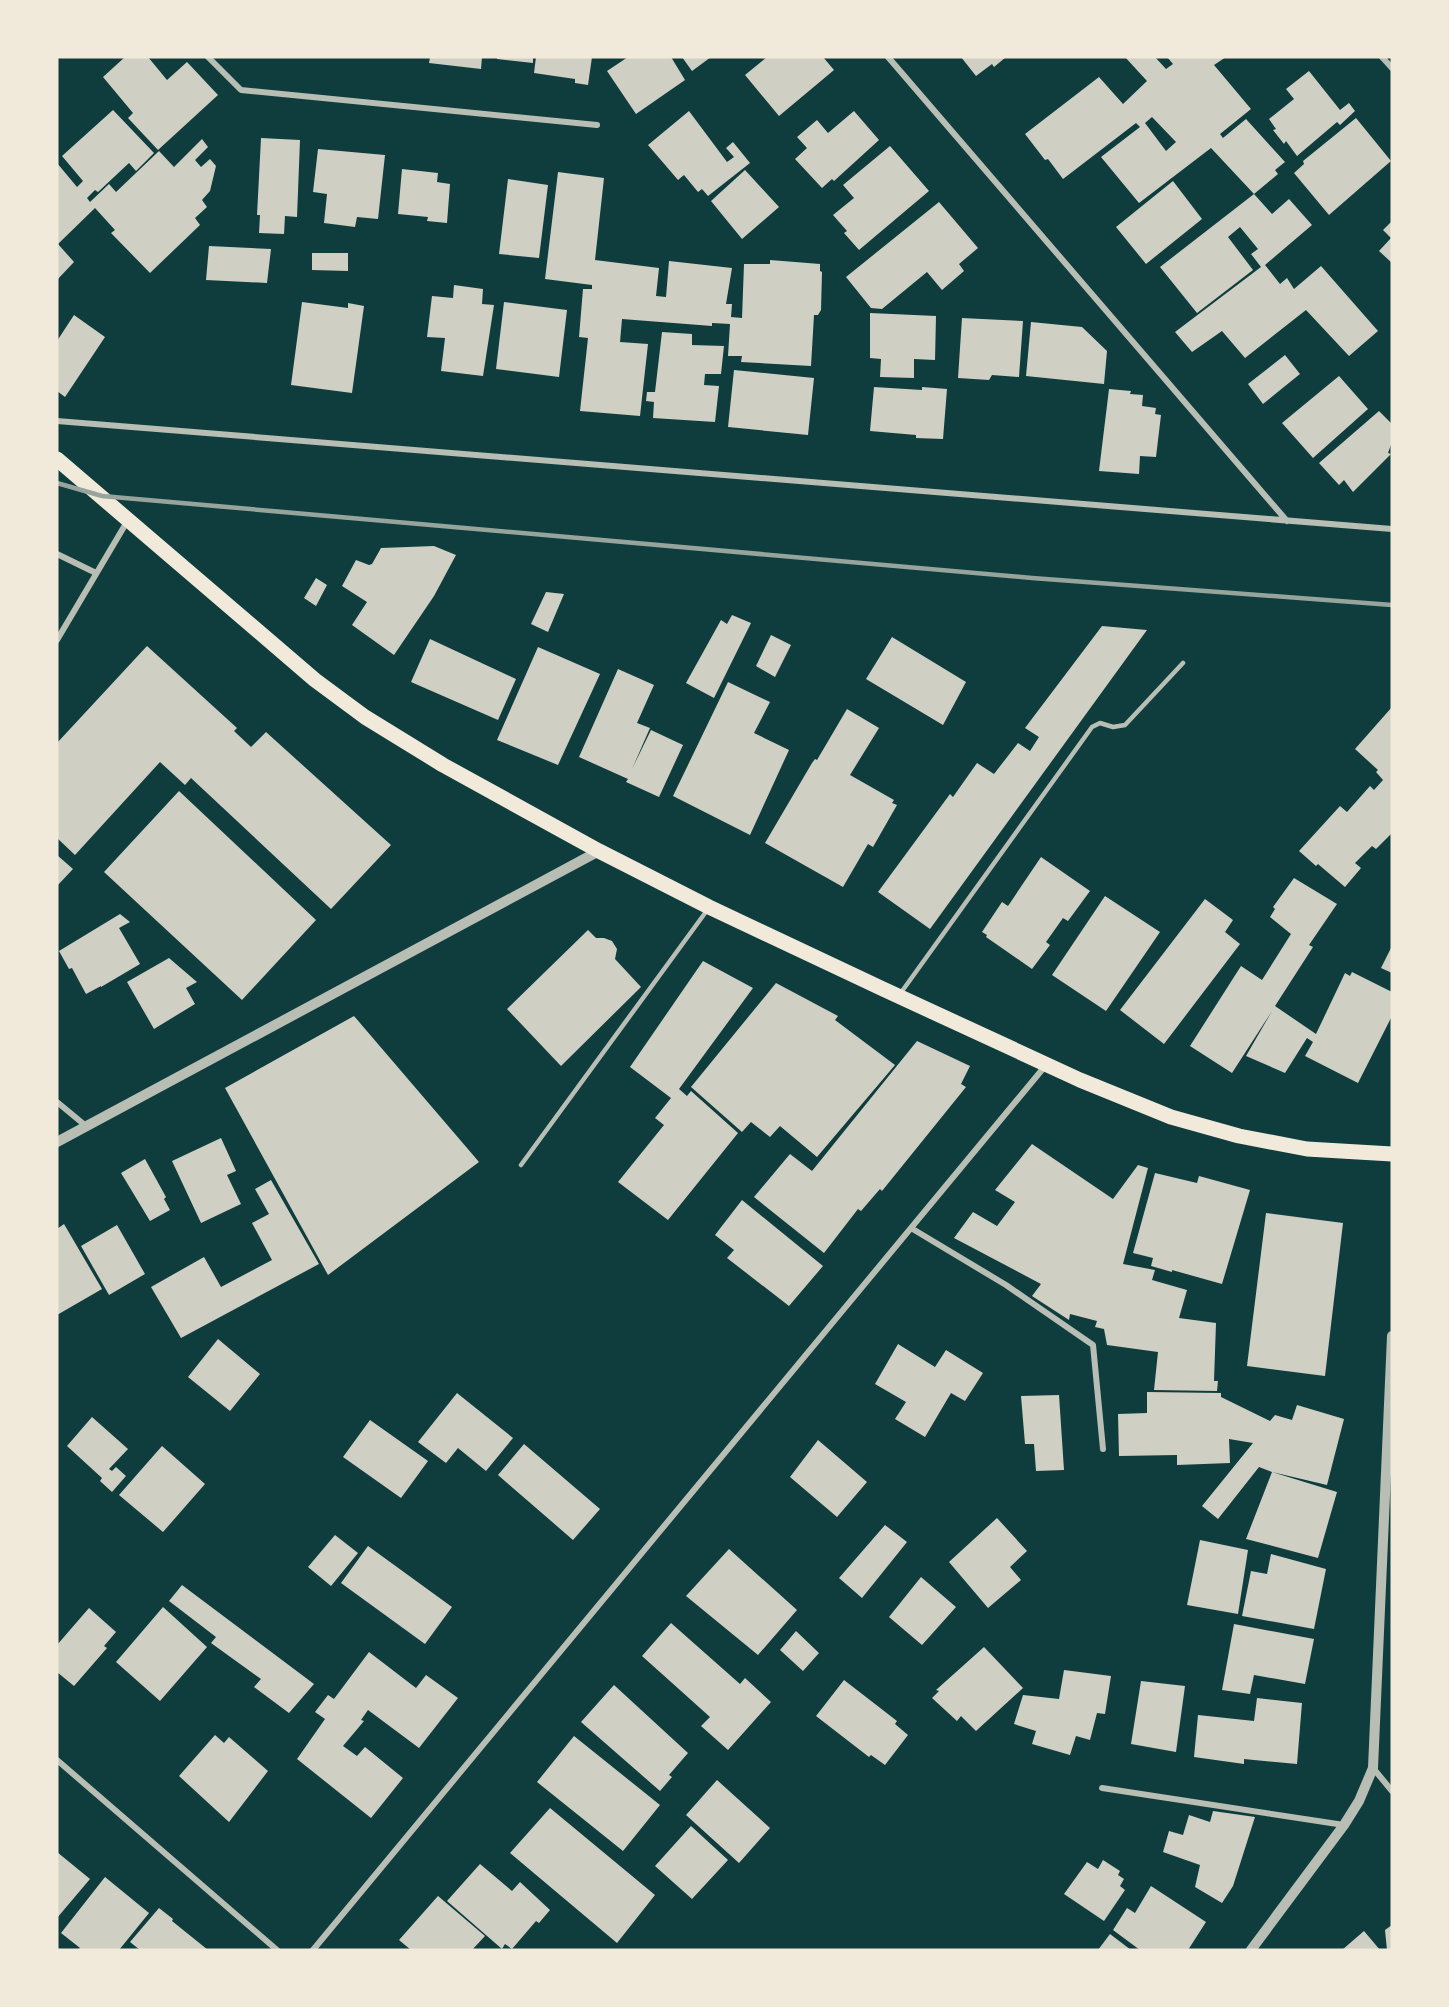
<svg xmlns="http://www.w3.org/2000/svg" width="1449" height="2007" viewBox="0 0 1449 2007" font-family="'DM Sans',sans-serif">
<rect width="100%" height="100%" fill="#0f3d3e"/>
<!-- building -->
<path fill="#cfcfc3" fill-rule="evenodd" d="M125 57H148L167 80 187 62 218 95 158 150 128 118 133 113 103 77Z
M430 57H482L481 69 429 63Z
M497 57H533V63L497 59Z
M536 57H592L588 85 575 83V79L534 73Z
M628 57H671L685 80 636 114 607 71Z
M682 57H711L692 71Z
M767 57H823L834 70 779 116 745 75Z
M961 57H1006L994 67 992 64 976 76Z
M1125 57H1155L1166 69 1173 64 1167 57H1226L1214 65 1251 109 1220 134 1223 138 1246 119 1285 162 1275 170 1278 174 1254 194 1272 214 1289 199 1312 225 1265 265 1280 284 1287 278 1294 289 1321 266 1378 331 1349 356 1306 310 1245 358 1222 331 1192 352 1175 332 1261 267 1251 254 1258 249 1240 227 1228 237 1253 270 1197 313 1160 267 1254 194 1211 148 1139 203 1101 157 1140 127 1136 123 1063 179 1048 159 1045 160 1025 134 1099 77 1123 104 1147 81ZM1152 117 1176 142 1166 151 1145 123Z
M1309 71 1340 110 1349 103 1355 111 1340 125 1337 122 1297 156 1286 141 1284 144 1273 130 1276 129 1269 119 1294 99 1286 89Z
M113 110 154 153 136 171 129 163 98 192 95 190 87 198 90 202 109 184 116 192 159 151 174 167 202 139 208 147 195 160 201 167 210 159 216 166 210 191 202 200 207 207 195 218 200 225 150 273 111 233 115 230 95 208 58 244 74 262 57 280V163L77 187 83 181 62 156Z
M689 111 727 162 734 157 726 148 733 142 750 163 708 196 702 189 698 192 684 175 678 180 648 145Z
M854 111 879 140 834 181 832 179 822 188 795 159 807 148 797 137 817 120 828 133Z
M1356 118 1391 161 1329 215 1294 173 1304 164 1303 161Z
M261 138 300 140 297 217 285 216 284 234 259 233 260 215H257Z
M890 146 929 191 859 250 844 233 847 231 833 215 854 198 843 185Z
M318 149 385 155 378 219 357 217 355 227 324 223 327 194 313 192Z
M402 169 438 173 437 182 450 184 447 223 427 221 428 217 398 214Z
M745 170 779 207 742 239 711 201Z
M558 172 604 178 595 260 659 268 656 296 666 297 669 261 732 268 726 304H732L731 317 742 318 744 264H770V260L820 264V271L822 272 821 310 818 315H814L811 366 741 362 742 356H728L730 324 712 323V326L622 319 620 342 648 344 640 416 580 411 588 338 579 337 583 289H592V285L545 279Z
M508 179 548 185 539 258 499 254Z
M1173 181 1202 219 1146 264 1116 227Z
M939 202 978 248 959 264 964 271 942 290 927 272 882 309 871 308 846 277Z
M1392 221V263L1379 251 1391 238 1383 230Z
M209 246 271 249 267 283 206 280Z
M312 253H348V271L312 270Z
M454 285 483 289 482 304 494 305 483 376 441 371 445 338 427 337 432 296 453 298Z
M302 302 348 308V303L364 306 352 393 291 385Z
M504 302 567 310 559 377 496 369Z
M870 313 936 316 935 360 914 359V378L880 377 881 359 870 358Z
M74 315 105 337 65 397 57 391V341Z
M962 318 1023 321 1019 377 992 375 989 380 958 378Z
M1031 322 1082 327 1107 351 1104 384 1026 376Z
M662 332 692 334V345L724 346 721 374H705L704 385 719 386 715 422 653 418 654 402 646 401 647 392H655Z
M1285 355 1300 374 1263 404 1248 384Z
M734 370 814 378 808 435 728 427Z
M1339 376 1368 409 1313 458 1282 423Z
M874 387 922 390V387L947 389 943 439 916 438V435L870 431Z
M1109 389 1131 391 1130 394 1143 395 1142 406 1156 408 1155 414 1161 415 1156 457 1140 456 1139 474 1099 471Z
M1379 411 1392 424V442L1388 453 1391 454 1353 492 1344 480 1339 485 1319 463Z
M434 546 456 555 434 596 394 655 352 625 367 602 342 586 356 560 369 565 372 564 381 548Z
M316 578 327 585 316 606 304 598Z
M546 592 564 594 548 632 531 624Z
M732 615 751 623 714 698 686 683 721 620 727 624Z
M1102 626 1147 630 930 929 878 892 950 794 953 797 977 763 994 774 1018 743 1030 751 1039 737 1025 728Z
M771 635 791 645 775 677 756 666Z
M892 637 966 682 943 725 866 679Z
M430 639 516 679 498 720 411 682Z
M147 646 237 728 234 731 251 747 266 732 391 845 331 909 191 778 185 785 160 762 75 855 57 838V743Z
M538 647 600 674 558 765 497 740Z
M618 669 654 685 637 723 650 728 632 769 651 730 683 745 659 797 626 782 628 779 579 757Z
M728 682 770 702 754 733 789 750 750 835 673 796Z
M1392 707V833L1376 849 1372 846 1355 863 1361 868 1345 887 1318 864 1316 866 1299 851 1340 806 1347 812 1370 786 1374 790 1383 780 1376 772 1378 770 1355 749Z
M847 709 879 728 850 775 894 800 892 803 897 805 873 847 868 844 843 887 765 843 812 763 815 759 817 760Z
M179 791 316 920 242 1000 104 872Z
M57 855 73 869 57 886Z
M1041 857 1090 891 1068 921 1063 918 1046 942 1050 945 1032 969 986 937 987 935 982 932 1002 902 1008 906Z
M1294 878 1337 904 1309 945 1313 947 1275 1006 1316 1034 1345 973 1350 976 1352 972 1392 992V1016L1358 1083 1305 1056 1313 1042 1307 1038 1285 1073 1246 1056 1272 1011 1232 1073 1190 1046 1241 966 1262 980 1291 934 1270 917 1275 909 1273 907Z
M1105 896 1160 932 1106 1011 1052 975Z
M1205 899 1233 920 1225 932 1240 944 1164 1044 1120 1010Z
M120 914 130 922 119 928 140 964 101 987V986L86 994 72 968 69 969 59 951Z
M588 930 596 938H604L612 941 617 949 615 959 641 987 561 1066 507 1009Z
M1392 946V973L1381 968Z
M169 958 197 982 186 988 195 1004 154 1029 127 982Z
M703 961 753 988 679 1089 687 1096 691 1091 738 1133 668 1220 618 1182 664 1125 655 1118 671 1098 630 1067Z
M776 983 838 1016 835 1020 895 1065 817 1157 780 1126 770 1137 751 1122 742 1132 691 1087Z
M354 1016 479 1162 328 1275 225 1088Z
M917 1041 970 1066 961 1084 966 1087 882 1191 880 1189 861 1211 858 1209 824 1253 754 1197 790 1154 812 1171Z
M221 1138 236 1171 227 1175 241 1204 201 1223 172 1161Z
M1032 1144 1113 1199 1138 1165 1148 1168 1123 1264 1155 1270 1152 1280 1187 1290 1179 1318 1216 1323 1214 1381H1218L1217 1391 1154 1390 1158 1352 1107 1345 1104 1329 1095 1327 1097 1321 1070 1314 1069 1320 1032 1296 1041 1284 954 1238 973 1212 997 1226 1015 1202 995 1190Z
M145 1159 166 1197 164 1199 170 1210 150 1221 121 1173Z
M1155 1173 1197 1183 1199 1176 1250 1190 1222 1284 1172 1270V1272L1151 1266 1153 1258 1133 1253Z
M271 1180 319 1264 181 1338 151 1287 204 1257 221 1287 272 1260 252 1223 269 1214 255 1189Z
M742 1200 823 1266 789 1306 727 1258 734 1250 715 1235Z
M1266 1213 1343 1223 1325 1376 1247 1366Z
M64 1224 102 1289 57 1315V1229Z
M117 1225 145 1274 109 1295 81 1246Z
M218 1339 260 1374 230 1411 188 1377Z
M898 1344 935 1367 946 1350 983 1373 965 1401 951 1393 925 1437 895 1419 906 1402 875 1384Z
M1147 1392 1221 1393V1397L1270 1421 1275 1415 1292 1420 1297 1405 1344 1419 1327 1485 1272 1472 1259 1467 1218 1519 1202 1506 1253 1443 1229 1439 1230 1463 1177 1465V1455L1119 1456 1118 1414 1147 1413Z
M457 1393 513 1438 486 1471 458 1448 446 1463 418 1442Z
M1059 1395 1064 1470 1036 1471 1034 1444H1025L1021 1396Z
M92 1417 128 1449 109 1469 112 1471 116 1467 126 1476 112 1492 100 1481 102 1478 67 1446Z
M370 1420 428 1461 401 1498 343 1457Z
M818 1440 867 1482 837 1517 790 1477Z
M524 1444 600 1509 573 1540 498 1475Z
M162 1446 205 1484 163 1532 119 1495Z
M1272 1472 1337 1492 1318 1558 1246 1539Z
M997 1518 1027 1551 1010 1567 1021 1580 988 1608 949 1562Z
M885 1525 907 1542 862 1598 839 1578Z
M335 1535 358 1553 331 1586 308 1567Z
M1200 1540 1248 1550 1238 1614 1187 1605Z
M368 1546 452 1607 425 1644 341 1583Z
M729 1549 797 1610 758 1655 686 1596Z
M1271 1554 1326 1569 1314 1629 1242 1616 1251 1571 1267 1574Z
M921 1577 956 1607 922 1645 889 1617Z
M182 1585 314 1684 289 1713 254 1687 261 1679 211 1643 216 1637 169 1601Z
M163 1607 207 1647 160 1701 116 1662Z
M89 1608 116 1632 104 1646 107 1648 74 1686 57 1672V1645Z
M671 1623 740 1684 745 1678 771 1702 728 1750 701 1726 710 1717 642 1656Z
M1234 1624 1314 1639 1305 1684 1254 1675 1250 1694 1222 1690Z
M796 1631 819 1653 803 1671 780 1650Z
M984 1647 1023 1688 976 1731 961 1716 957 1721 932 1698 939 1691 936 1690Z
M369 1652 416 1688 426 1675 458 1698 419 1748 368 1710 361 1720 364 1721 343 1746 357 1756 365 1747 403 1778 371 1818 297 1759 325 1719 315 1712 328 1695 334 1699Z
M1064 1670 1111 1676 1105 1714 1097 1713 1090 1740 1076 1736 1070 1755 1032 1744 1036 1731 1014 1724 1023 1695 1059 1699Z
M844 1680 897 1721 895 1724 908 1735 885 1765 871 1755 869 1757 816 1716Z
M1141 1681 1185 1686 1176 1752 1131 1744Z
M614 1685 688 1753 669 1775 672 1777 660 1791 581 1722Z
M1257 1698 1302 1703 1297 1764 1244 1759V1764L1194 1757 1198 1715 1254 1721Z
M215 1735 224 1743 229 1737 268 1771 229 1822 179 1776Z
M574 1736 660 1805 623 1851 537 1782Z
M717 1780 770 1828 739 1863 686 1815Z
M550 1808 655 1895 617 1943 510 1853Z
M1213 1811 1255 1817 1233 1886 1222 1903 1195 1887 1200 1865 1163 1852 1169 1831 1183 1835 1189 1815 1210 1822Z
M691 1826 728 1860 692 1899 655 1866Z
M57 1852 90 1879 57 1918Z
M1103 1860 1120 1871 1118 1875 1124 1879 1120 1886 1125 1890 1104 1921 1064 1894 1087 1862 1098 1869Z
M480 1864 512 1891 520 1882 550 1910 539 1923 536 1921 512 1949 505 1944 502 1949 447 1901Z
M105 1877 149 1913 119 1950H78L80 1948 61 1933Z
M1151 1886 1206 1922 1188 1950H1140L1113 1930 1127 1908 1135 1913Z
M438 1896 485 1936 472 1950H411L399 1940Z
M159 1908 173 1919 172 1921 208 1950H140L130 1942Z
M1392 1925V1950H1387L1385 1930Z
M1364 1931 1380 1950H1342Z
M1110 1934 1131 1950H1098Z"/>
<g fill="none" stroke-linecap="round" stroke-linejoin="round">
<!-- service -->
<path stroke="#b8beb3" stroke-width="4.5" d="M900 994 1092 727 1100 723 1113 727 1125 725 1183 663
M521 1165 708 909"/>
<!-- minor -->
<path stroke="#b8beb3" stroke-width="6" d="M208 57 241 90 597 125
M888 57 1287 521
M1382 57 1392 68
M57 421 1392 529
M57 554 96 573
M57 640 128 520
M57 1102 86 1126
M911 1228 1006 1285 1093 1345 1103 1449
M57 1760 277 1950
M1373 1768 1392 1791
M1102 1788 1344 1825
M313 1950 1046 1065"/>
<!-- tertiary -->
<path stroke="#b8beb3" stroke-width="10" d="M57 1142 599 851
M1251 1950 1344 1825 1359 1801 1373 1768 1392 1336"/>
<!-- primary -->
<path stroke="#f1e9da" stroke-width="15" d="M57 459 315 680 365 717 443 765 599 851 709 907 883 989 1080 1080 1171 1117 1239 1136 1307 1149 1392 1154"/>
<!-- rail -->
<path stroke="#97a49c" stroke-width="4.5" d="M57 483 102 496 1032 578 1392 605"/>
</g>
<!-- border -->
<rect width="1449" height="2007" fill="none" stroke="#f1e9da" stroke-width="117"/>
</svg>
